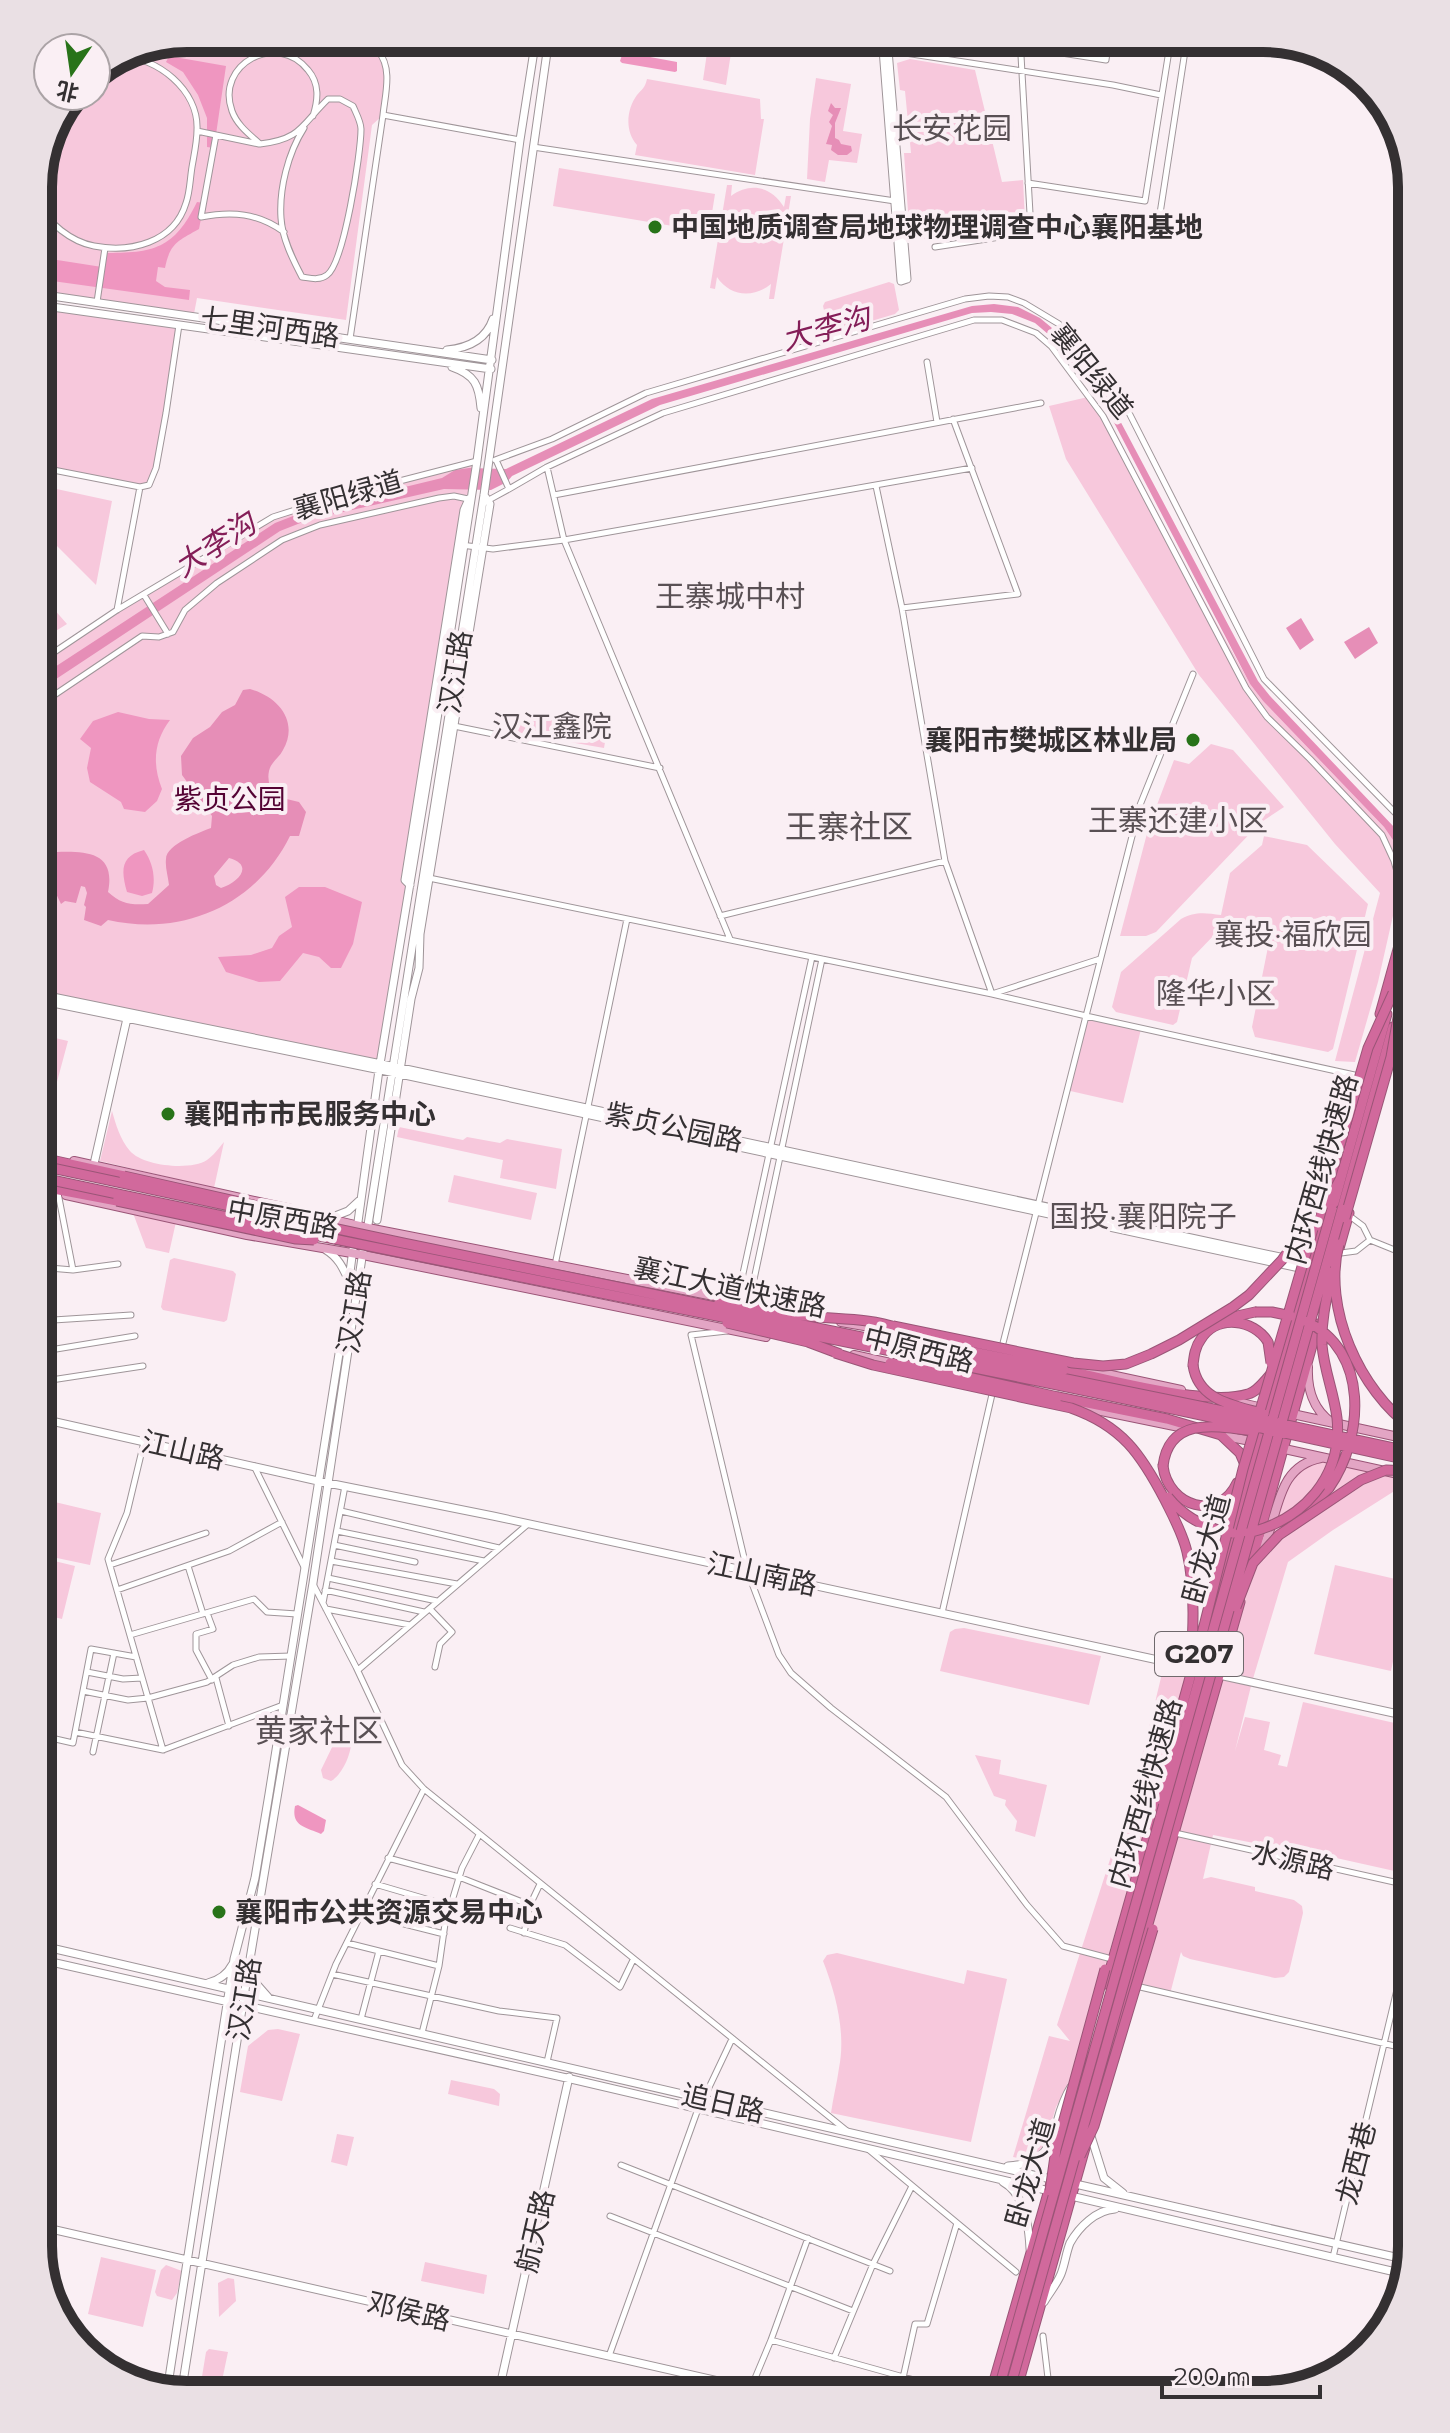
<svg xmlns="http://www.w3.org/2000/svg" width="1450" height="2433" viewBox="0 0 1450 2433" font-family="Montserrat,'Noto Sans SC',sans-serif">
<rect width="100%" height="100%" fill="#faeff4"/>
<!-- green -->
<path fill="#f7c8dc" d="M187 38H284L378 51 387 68 383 115 372 125 346 320 197 298 193 319 38 295V177L75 96H96V72L130 49Z
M721 51 731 53 726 85 703 80 707 53 720 55Z
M910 59 975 70 1002 182 1023 180 1025 221 950 230V234L910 241 904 153H911L905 91 900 90 897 63Z
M816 78 851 84 843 131 862 134 857 163 829 160 825 182 807 179 810 119Z
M647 79 760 99 761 119H764L755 175 635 155 637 145C625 132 626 110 637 95 642 89 645 88 647 79Z
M559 168 715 194 709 232 553 206Z
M727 185H732L731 196C750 182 771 186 784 207L786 196H791L774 299H769L771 284C754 298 730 297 717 277L715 289 710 288Z
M889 282 894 284 899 310 895 314 831 333 829 332 823 306 825 302Z
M38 305 179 325 156 468 149 485 140 487 38 467Z
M1088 397 1103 416 1250 684 1263 701 1384 827 1395 843 1404 867 1378 982 1355 1062 1335 1061 1380 893 1335 844 1199 675 1066 459 1049 406Z
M477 461 380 1064 38 991V663L117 610 273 517Z
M38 485 112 501 96 585 38 527Z
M38 591 67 624 38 642Z
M498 710 607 730 604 748 495 729Z
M1211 744 1233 750 1284 807 1260 823 1156 932 1146 936H1120L1149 826 1174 760 1189 764Z
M1412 766V830L1397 815Z
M1264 836 1307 845 1368 904 1333 1049 1328 1052 1255 1037 1252 1027 1269 942 1217 932 1192 958 1177 1022 1173 1025 1116 1012 1112 1007 1121 972 1181 919C1195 911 1206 913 1221 915L1230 873 1262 845Z
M1086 1016 1141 1029 1123 1103 1066 1090Z
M38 1034 68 1041 47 1119 38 1117Z
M112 1111C116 1125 120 1139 130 1151 143 1166 190 1171 207 1160 213 1156 219 1148 224 1142L214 1188 100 1161Z
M399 1127 463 1140 467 1137 500 1143 507 1139 562 1149 556 1189 500 1178 503 1160 397 1137Z
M454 1175 537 1193 531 1220 448 1202Z
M133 1213 176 1222 169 1253 146 1248Z
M174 1258 233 1271 236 1274 227 1320 224 1322 163 1310 161 1307 170 1260Z
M1326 1457 1412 1477V1489L1404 1487 1396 1490 1333 1530 1288 1562 1252 1682 1235 1751 1245 1717 1270 1722 1264 1750 1281 1755 1278 1765 1287 1767 1303 1702 1412 1727V1869L1399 1872 1260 1841 1259 1844 1213 1835 1203 1879 1211 1877 1255 1887V1891L1294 1900 1302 1906 1303 1913 1289 1972 1284 1977 1275 1978 1190 1959 1183 1956 1181 1952 1170 1994 1131 1985 1247 1577 1291 1473Z
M38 1498 101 1513 90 1565 38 1554Z
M38 1557 75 1566 62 1619 38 1613Z
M1410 1560H1412V1614L1403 1613 1391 1671 1314 1654 1335 1565 1404 1581Z
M964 1628 1101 1656 1089 1705 940 1671 950 1632 955 1629Z
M1165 1661 1195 1668 1070 2082 1056 2107 1045 2144 1033 2161 1013 2157 1049 2036 1070 2041 1057 2025 1139 1769Z
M343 1735 351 1739C353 1751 342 1776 331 1781L323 1778 321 1770 337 1737Z
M975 1755 1001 1760 999 1774 1047 1785 1035 1837 1015 1831 1017 1821 1005 1805 1006 1800 994 1796Z
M837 1953 964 1984 967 1970 1007 1979 971 2142 831 2113C833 2098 837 2083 839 2068 846 2033 836 1994 823 1961L827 1955Z
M278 2029 300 2034 282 2101 240 2092 248 2046 268 2030Z
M451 2080 494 2089 500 2094 499 2106 448 2094Z
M337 2134 354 2137 347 2166 331 2162Z
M101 2257 156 2270 143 2327 88 2314Z
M425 2262 487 2275 484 2294 421 2281Z
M166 2265 182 2271 177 2293 172 2300 157 2296 155 2292 161 2270Z
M228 2278 234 2279 236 2301 219 2317 218 2283Z
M209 2349 228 2352 219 2395H199L206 2352Z"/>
<!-- forest -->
<path fill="#ef96c0" d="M623 52 677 62V71L675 72 622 63 620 61Z
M169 56 226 66 214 148 207 147V118L198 95 183 72 166 62Z
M197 202 204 203 199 229C178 241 170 243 165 268L158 267 156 281 165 287 190 290 189 300 38 279V257L102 267 104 253C154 253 174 249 197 202Z
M118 712 149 719 170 720C154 741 152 764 162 789L157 801 145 812 124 809 121 802 90 782 87 768 91 748 80 739 93 721Z
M144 850C153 863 156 878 152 893L142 896 127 892C121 871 120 856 144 850Z
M299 887H325L362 902 353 944 341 968H331L319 957 303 953 280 981 259 982 226 972 218 957 251 955 272 948 279 936 292 927 285 897Z
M298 1805 326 1820 324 1831 321 1834C305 1827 291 1826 295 1806Z"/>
<!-- water -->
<path fill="#e68eb7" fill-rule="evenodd" d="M831 103 835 108H841L835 123V138L839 140 841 144 851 146 852 151 847 155H838L831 150 832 145 826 144 832 126 829 122 833 115 828 111Z
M994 304 1018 307 1040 318 1058 333 1108 398 1258 681 1270 696 1412 846 1409 868 1404 867 1395 843 1384 827 1263 701 1250 684 1108 411 1055 340 1035 323 1012 314 991 312 972 313 660 405 512 476 507 482 491 490 444 489 308 520 280 531 38 691V678L275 523 306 511 442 478 455 470 469 468 506 469 652 399 972 306Z
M1301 618 1314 640 1300 650 1286 628Z
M1369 627 1378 643 1355 659 1344 642Z
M250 689C279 697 299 722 283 750 279 758 271 762 269 771 267 780 270 788 274 796L299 802 306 812 299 836H290C256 905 183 937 108 920L101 926 84 920 86 907 84 905 87 893 85 887 81 886 76 903 65 901 61 904 47 875 38 865V754C62 791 20 813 57 852 88 851 116 853 108 892 121 904 130 905 148 904L169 885C168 876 165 867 166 859 166 844 201 832 211 828L212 816 182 775 181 756 193 738 210 727 222 712 235 705 243 690ZM229 858C255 865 238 883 221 888L216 885 214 876Z"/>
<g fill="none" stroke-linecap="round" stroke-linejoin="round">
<defs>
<path id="street" d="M296 38 378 51C393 68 385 95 383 115L520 140
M1020 38 1031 231
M1082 38 1081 56 1106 60 1109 38
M886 50 1113 85 1161 95
M1021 50 1049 51 1081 56
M304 128C288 153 279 189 281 218 282 238 293 260 302 277 310 278 319 281 327 275 344 263 361 153 361 129 361 122 356 113 353 106L340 99H328C301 125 302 139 260 144 249 134 237 125 232 111 215 64 277 31 308 70 320 84 318 100 313 116
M197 131 216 135
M259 144 216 135 201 217C232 211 258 213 284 232
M533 147 895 201
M1028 183 1145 201 1171 38
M38 202C47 223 72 242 94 246 130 253 174 243 186 203 190 192 190 179 192 167 194 155 197 142 197 130 199 90 157 57 120 56
M1157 233 1187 38
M935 247 1077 225
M97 302 105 248
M350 339 383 115
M927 362 937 422
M495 460 552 439 646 393 965 299 989 296 1008 297 1024 303 1059 324 1123 401 1264 679 1412 830
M496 460 509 489 547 467 663 413 974 320H1002L1036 333 1051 346 1103 416 1246 688 1267 717 1310 759 1382 835 1394 861 1408 910
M38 467 140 487 149 485 156 468 166 413 179 325
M547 467 564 540 730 939
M876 486 902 608
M554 495 1041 403
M487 501 509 489
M461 545 493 549 564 540 972 468
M144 595 168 634
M117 610 140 487
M38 663 117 610 273 517 330 499 477 461
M1193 674 1140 805 1086 1016 1359 1076
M38 706 142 636 159 637 173 632 185 610 217 583 282 540 320 525 439 498 454 496 468 499
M454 726 660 768
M38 729 52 744
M945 861 992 994 1100 959
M429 878 992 994 1086 1016 1002 1347
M720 916 945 861 902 608 1018 594 953 419
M58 1193 73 1270 118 1264
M1351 1217 1363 1226 1370 1240 1412 1257
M1341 1253 1356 1251 1370 1240
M555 1265 627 919
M38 1267 73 1270
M737 1301 812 957
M749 1303 822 959
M38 1321 131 1315
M727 1331 691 1335 747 1570 779 1655 791 1673 831 1708 946 1797 1027 1905 1063 1946 1108 1958
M38 1352 135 1336
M38 1382 143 1366
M144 1442 127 1513 108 1559 163 1750 283 1705
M254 1466 304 1567
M341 1511 499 1548
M337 1531 484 1561
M334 1545 415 1562
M331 1561 457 1584
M110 1565 206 1533
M188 1566 203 1614
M328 1578 437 1601
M313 1584 356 1667 402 1765 424 1789 847 2131
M117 1590 229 1551 282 1522
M325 1590 424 1612
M323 1603 345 1486
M326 1609 410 1625
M430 1609 452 1632 440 1644 435 1667
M207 1613 213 1629 196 1634V1650L212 1680
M942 1613 993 1390
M130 1635 254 1599 267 1612 297 1614
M358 1670 528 1524
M87 1672 123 1679 142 1678
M216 1678 229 1726
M83 1691 128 1700 148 1698 207 1682 233 1665 259 1657 291 1656
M75 1732 163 1750
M38 1735 73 1743 91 1649 136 1657
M93 1752 114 1653
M1175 1833 1412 1886
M388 1858 459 1877 530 1905
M375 1884 450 1906
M361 1913 444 1934
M510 1928 565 1945 620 1987 633 1960
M524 1933 530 1905 540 1884
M347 1943 439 1966
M332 1974 499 2011 557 2018 547 2062
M1136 1986 1412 2050
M361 2019 379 1951
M314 2020 336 1964 424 1789
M422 2033 439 1966 445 1924 462 1868 479 1835
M704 2098 732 2039
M868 2149 1016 2272
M621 2165 890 2271
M610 2216 853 2311
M808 2238 771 2340 968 2395
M1333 2257 1412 1927
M1043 2336 1050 2395
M609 2356 698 2109
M834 2358 873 2264 912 2186
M903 2378 915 2324H927L957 2223
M753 2383 771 2340
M730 2395 732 2384"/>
<path id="secondary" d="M884 38 883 49 901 281 907 279
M889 38 888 50 907 279
M38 294 492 360
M38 305 491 369
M447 350C467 348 486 340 493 319
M452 367C475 375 479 385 481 408
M410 885 405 880 464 510 469 499
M38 994 401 1068 1308 1263
M38 1000 400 1074 1304 1269
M94 1164 128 1014
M330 1218 348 1211 361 1199
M377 1220 411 999 419 968 420 934 490 504 484 495
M357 1229 379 1070 433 745 477 461 520 140 536 38
M367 1231 484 495 549 38
M326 1250C338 1257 343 1268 349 1281
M38 1418 318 1481 493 1516 1195 1668
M1219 1675 1412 1717
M38 1945 1055 2180
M38 1959 571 2079 1404 2274
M250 1968 253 1980 268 1997
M208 1983C219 1980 227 1975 232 1965
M1090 2133 1104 2178 1123 2193
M1008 2166C1064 2163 1048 2122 1071 2087
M1003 2182C1025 2194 1029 2226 1030 2249
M1071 2183 1408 2260
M38 2226 780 2395
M1044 2302C1049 2293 1057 2284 1061 2274 1065 2264 1066 2253 1070 2243 1079 2227 1096 2210 1115 2209
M167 2391 234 1959 255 1878 269 1794 341 1341 353 1249
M181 2395 249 1965 313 1583 363 1251
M498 2395 569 2077"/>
<path id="primary" d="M74 1161 291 1209
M66 1195 247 1235 363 1255 766 1337
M308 1214 368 1228 734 1300
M841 1322 922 1336
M854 1355 895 1364
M1069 1366 1181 1390
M1308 1367C1307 1388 1313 1409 1331 1422
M1233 1401 1267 1409
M1072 1405 1184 1428
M1288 1413 1412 1440
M1221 1435 1255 1442
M1280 1448 1412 1477
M1261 1552C1280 1517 1274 1467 1321 1458"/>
<path id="highway" d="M1391 999 1412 926
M1400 1001 1412 959
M1380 1014 1412 899
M1397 1041 1412 989
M38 1157 124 1176
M38 1186 117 1201
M1334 1203 1387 1014
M1342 1209 1393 1027
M1313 1229 1322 1201
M1338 1252 1349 1213
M1219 1320 1255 1312
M1193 1365C1194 1356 1195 1347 1201 1339 1217 1314 1254 1319 1268 1342
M1064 1370C1108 1379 1208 1407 1248 1394 1257 1392 1265 1380 1271 1374
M1058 1397 1167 1419 1221 1435 1240 1453 1246 1467
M1163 1466C1168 1507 1219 1522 1237 1483
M1294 1522 1329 1488
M1251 1564 1318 1324
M1216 1595 1266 1408 1336 1170
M1106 1984 1161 1790
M1098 2099 1240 1602
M990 2395 1051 2183
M1015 2395 1085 2148"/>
</defs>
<!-- street casing -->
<use href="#street" stroke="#9f9599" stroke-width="7"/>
<!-- secondary casing -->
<use href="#secondary" stroke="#9f9599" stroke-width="9"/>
<!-- primary casing -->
<use href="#primary" stroke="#9a5577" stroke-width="10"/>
<!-- highway casing -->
<use href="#highway" stroke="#9a5577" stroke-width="11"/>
<!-- street -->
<use href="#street" stroke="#fff" stroke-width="5"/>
<!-- secondary -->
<use href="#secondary" stroke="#fff" stroke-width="7"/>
<!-- primary -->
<use href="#primary" stroke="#e3a5c4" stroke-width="8"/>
<!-- highway -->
<use href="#highway" stroke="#d1699c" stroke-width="9"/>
<defs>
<path id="highway-bridge" d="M38 1165 403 1243 1204 1407 1412 1452
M124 1176 315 1219
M38 1177C495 1276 956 1359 1412 1461
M117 1201 296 1239 314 1240
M1345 1218 1391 1057 1402 995
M1339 1244C1322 1308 1360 1391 1412 1428
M719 1303C747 1301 772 1311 799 1315 832 1320 866 1317 898 1328
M1255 1312H1272L1291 1316
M1305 1321C1370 1350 1364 1438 1329 1488
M727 1323 808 1342 840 1354
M893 1326 1073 1363 1103 1366 1126 1364 1151 1354 1179 1340 1233 1307 1249 1295 1282 1260 1298 1238 1331 1175 1368 1048 1393 993
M919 1337 943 1346 1064 1370
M1268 1342 1271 1363
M835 1353 873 1365 1071 1408C1122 1426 1141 1454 1165 1500 1173 1516 1183 1534 1187 1552 1195 1586 1194 1622 1191 1657
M890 1363 927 1368 1058 1397
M1193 1365C1198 1401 1234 1405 1264 1414
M1163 1466C1169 1416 1217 1426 1253 1431
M1168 1497C1185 1518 1206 1529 1233 1533
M1248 1533C1303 1520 1343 1477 1337 1418 1334 1393 1324 1370 1322 1345 1321 1320 1327 1296 1332 1272
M1236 1607 1253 1563 1279 1535 1361 1480 1386 1470 1412 1471
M1162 1801 1163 1775 1202 1634 1243 1469 1313 1229
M1080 2156 1094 2126 1153 1929
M1050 2191 1056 2149 1105 1969
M997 2395 1332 1209
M1008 2395 1342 1209"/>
</defs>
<!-- highway-bridge casing -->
<use href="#highway-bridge" stroke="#9a5577" stroke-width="11" stroke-linecap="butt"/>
<!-- highway-bridge -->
<use href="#highway-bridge" stroke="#d1699c" stroke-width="9"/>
</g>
<!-- markers -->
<g fill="#287319" stroke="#faeff4" stroke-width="3">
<circle cx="655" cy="227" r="8"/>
<circle cx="1193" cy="740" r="8"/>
<circle cx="168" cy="1114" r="8"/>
<circle cx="219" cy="1912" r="8"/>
</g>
<g text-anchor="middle" stroke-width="8" stroke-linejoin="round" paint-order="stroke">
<!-- shield labels -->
<rect fill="#faeff4" stroke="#6f696c" stroke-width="2" x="1155" y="1632" width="88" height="44" rx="6"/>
<g font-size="26" font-weight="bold" fill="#343032">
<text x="1199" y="1663">G207</text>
</g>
<!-- poi labels -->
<g font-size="28" font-weight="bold" fill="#343032" stroke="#faeff4" text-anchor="start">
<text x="671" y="237">中国地质调查局地球物理调查中心襄阳基地</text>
<text x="1177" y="750" text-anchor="end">襄阳市樊城区林业局</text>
<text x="184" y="1124">襄阳市市民服务中心</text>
<text x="235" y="1922">襄阳市公共资源交易中心</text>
</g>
<!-- street labels -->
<g font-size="28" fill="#343032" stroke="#faeff4">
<text transform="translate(270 327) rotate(8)" y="10">七里河西路</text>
<text transform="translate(1092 371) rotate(51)" y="10">襄阳绿道</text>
<text transform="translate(348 495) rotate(-16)" y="10">襄阳绿道</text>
<text transform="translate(455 672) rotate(-81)" y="10">汉江路</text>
<text transform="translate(674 1127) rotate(12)" y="10">紫贞公园路</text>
<text transform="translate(1321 1169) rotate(-74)" y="10">内环西线快速路</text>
<text transform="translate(283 1218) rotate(10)" y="10">中原西路</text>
<text transform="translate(730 1287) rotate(12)" y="10">襄江大道快速路</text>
<text transform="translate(354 1312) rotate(-81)" y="10">汉江路</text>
<text transform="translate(919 1349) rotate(14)" y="10">中原西路</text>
<text transform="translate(183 1450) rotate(13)" y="10">江山路</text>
<text transform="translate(1206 1549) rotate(-75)" y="10">卧龙大道</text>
<text transform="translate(762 1574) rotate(12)" y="10">江山南路</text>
<text transform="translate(1145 1793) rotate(-74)" y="10">内环西线快速路</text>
<text transform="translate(1293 1860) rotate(13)" y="10">水源路</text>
<text transform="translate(244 1999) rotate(-81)" y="10">汉江路</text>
<text transform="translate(723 2103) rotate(13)" y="10">追日路</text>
<text transform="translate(1356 2163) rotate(-76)" y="10">龙西巷</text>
<text transform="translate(1030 2173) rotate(-74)" y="10">卧龙大道</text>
<text transform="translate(535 2231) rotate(-77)" y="10">航天路</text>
<text transform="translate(409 2311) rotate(13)" y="10">邓侯路</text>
</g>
<!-- park labels -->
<g font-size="28" fill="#540334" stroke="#faeff4">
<text x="230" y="809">紫贞公园</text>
</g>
<!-- neighbourhood labels -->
<g font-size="30" fill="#595054" stroke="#faeff4">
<text x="952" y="139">长安花园</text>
<text x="730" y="607">王寨城中村</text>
<text x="552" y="737">汉江鑫院</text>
<text x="1178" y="831">王寨还建小区</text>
<text x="1293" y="945">襄投·福欣园</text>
<text x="1216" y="1004">隆华小区</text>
<text x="1143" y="1227">国投·襄阳院子</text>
</g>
<!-- water labels -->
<g font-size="30" font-style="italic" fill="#841e58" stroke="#faeff4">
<text transform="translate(826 329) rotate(-15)" y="10">大李沟</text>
<text transform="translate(215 545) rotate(-33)" y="10">大李沟</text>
</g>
<!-- quarter labels -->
<g font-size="32" fill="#595054" stroke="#faeff4">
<text x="849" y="838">王寨社区</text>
<text x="319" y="1742">黄家社区</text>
</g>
</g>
<!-- crop -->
<path d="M0 0H1450V2433H0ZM187 52H1263A135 135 0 0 1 1398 187V2246A135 135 0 0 1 1263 2381H187A135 135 0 0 1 52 2246V187A135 135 0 0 1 187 52Z" fill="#eae0e4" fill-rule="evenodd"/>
<path fill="none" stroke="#343032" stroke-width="10" d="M187 52H1263A135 135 0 0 1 1398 187V2246A135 135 0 0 1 1263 2381H187A135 135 0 0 1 52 2246V187A135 135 0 0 1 187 52Z"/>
<!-- north arrow -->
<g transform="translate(72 72) rotate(193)"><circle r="38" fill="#faeff4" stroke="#aba3a6" stroke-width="2"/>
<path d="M0-6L14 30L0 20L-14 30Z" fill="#287319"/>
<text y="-12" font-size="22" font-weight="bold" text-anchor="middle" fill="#343032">北</text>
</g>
<!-- scale -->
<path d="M1162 2385v12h158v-12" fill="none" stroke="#343032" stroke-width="4"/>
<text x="1174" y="2385" font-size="24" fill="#343032" stroke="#faeff4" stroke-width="6" paint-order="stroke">200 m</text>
</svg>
